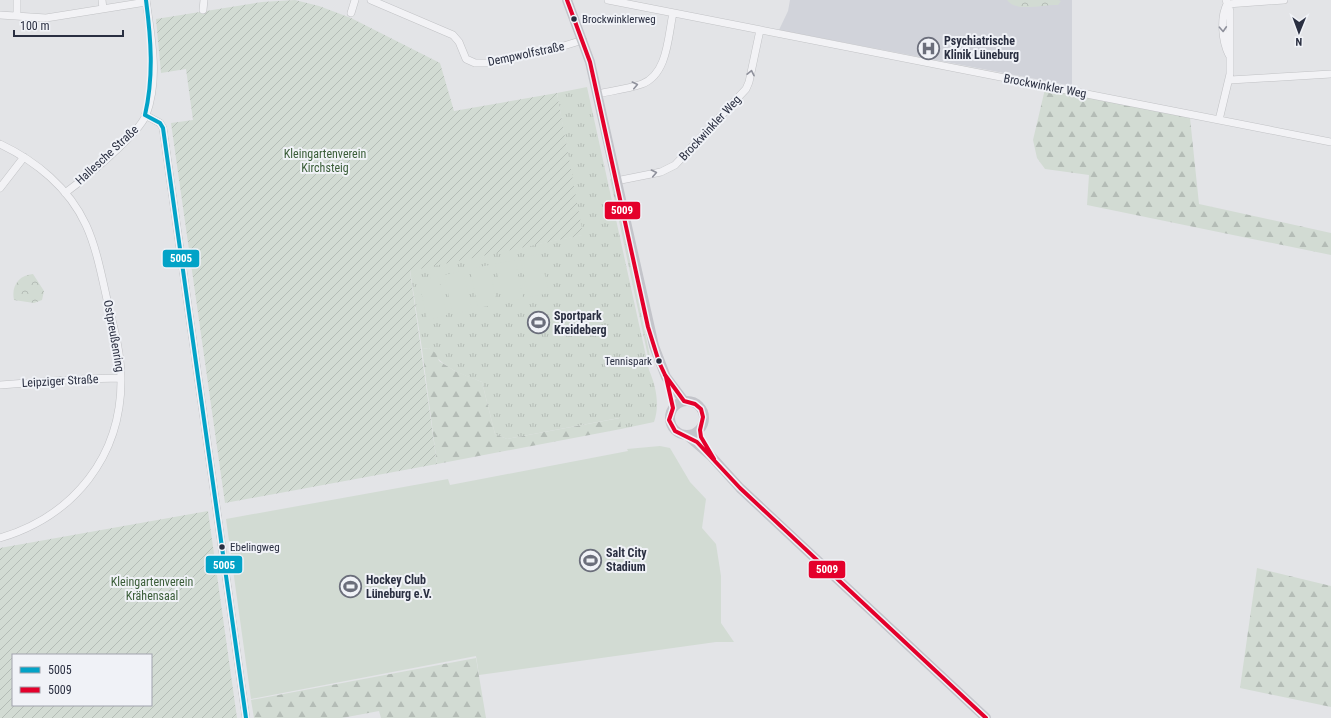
<svg xmlns="http://www.w3.org/2000/svg" width="1331" height="718" viewBox="0 0 1331 718" font-family="'Roboto Condensed',sans-serif">
<defs>
<pattern id="grass-tufts" width="24" height="20" patternUnits="userSpaceOnUse"><rect width="24" height="20" fill="#d2dbd3"/><path d="M3 7l-1-3M5 7V3M7 7l1-3M15 17l-1-3M17 17v-4M19 17l1-3" fill="none" stroke="#b4bcb6"/></pattern>
<pattern id="forest-firs" width="22" height="20" patternUnits="userSpaceOnUse"><rect width="22" height="20" fill="#d2dbd3"/><path d="M5 1l3.5 6h-7zM16 11l3.5 6h-7z" fill="#b4bcb6"/></pattern>
<pattern id="park-crowns" width="20" height="18" patternUnits="userSpaceOnUse"><rect width="20" height="18" fill="#d2dbd3"/><path d="M2 6a3 3 0 1 1 6 0M12 15a3 3 0 1 1 6 0" fill="none" stroke="#b4bcb6"/></pattern>
<pattern id="garden-furrows" width="10" height="10" patternUnits="userSpaceOnUse"><rect width="10" height="10" fill="#d2dbd3"/><path d="M-1 1l2-2M0 10L10 0M9 11l2-2" fill="none" stroke="#b4bcb6"/></pattern>
</defs>
<rect width="100%" height="100%" fill="#e3e4e7"/>
<!-- built -->
<path fill="#d1d3da" d="M790 0H1072V86L779 30 788 11Z"/>
<!-- grass -->
<path fill="url(#grass-tufts)" d="M587 87 649 370C656 386 660 405 654 422L621 429 619 418 507 439 495 434 482 382C458 373 445 369 429 348L422 349 410 270 582 235 557 93Z
M610 179H612L646 337 651 361H649Z"/>
<!-- forest -->
<path fill="url(#forest-firs)" d="M1045 89 1190 118 1199 204 1331 233V255L1087 205 1089 175 1045 169 1037 158 1033 140Z
M429 348 437 354 439 361 455 371 482 382 495 434 507 439 620 418 621 429 437 464 422 349Z
M1257 568 1331 586V707L1240 688Z
M476 658 486 718H381L379 711 342 718H254L251 700Z"/>
<!-- park -->
<path fill="url(#park-crowns)" d="M1007 0H1058L1061 1 1058 5C1045 4 1016 13 1007 0Z
M33 274 44 291 42 300 34 303 14 300C11 286 19 275 33 274Z"/>
<!-- garden -->
<path fill="url(#garden-furrows)" fill-rule="evenodd" d="M295 0 319 6 351 18 440 63 454 111 557 93 583 235 410 271 437 464 225 503 171 123 193 120 186 69 161 73 156 19 262 2Z
M208 511 237 718H0V548ZM13 655H151V705H13Z"/>
<!-- pitch -->
<path fill="#d2dbd3" d="M540 254 549 293 529 297 520 258Z
M515 260 523 298 504 303 495 264Z
M489 265 497 304 478 308 470 269Z
M463 271 472 310 453 314 444 275Z
M438 276 447 315 427 320 419 281Z
M660 446 670 448 690 482 706 499 702 528 716 544 721 576V623L734 642H716L479 675 476 656 251 699 226 519 448 479 450 485 628 451 627 449Z"/>
<g fill="none" stroke-linecap="round" stroke-linejoin="round">
<defs>
<path id="street" d="M102 0 103 9
M371 0 453 35 459 42 466 59 475 63H488L557 48 583 40
M608 0 1331 142
M1227 4 1284 0
M1227 4C1220 18 1222 41 1229 55
M203 10 204 0
M351 13 355 0
M0 15 46 18 146 2
M17 16V0
M1230 80 1331 74
M597 94C611 91 628 89 642 84 668 74 668 36 673 13
M145 115 160 123 163 128 246 718
M1219 120 1230 74V11L1226 0
M0 144C36 161 69 188 86 225 97 249 102 278 108 304 114 328 121 353 121 378 122 456 74 516 0 538
M616 181 661 172 675 165 746 89 749 82 760 30
M0 188 24 157
M65 193C84 179 138 135 146 115 160 78 151 37 146 0
M0 385 80 379 121 378"/>
</defs>
<!-- street casing -->
<use href="#street" stroke="#c1c2c5" stroke-width="8"/>
<!-- street -->
<use href="#street" stroke="#f2f2f5" stroke-width="7"/>
<!-- secondary -->
<path stroke="#c3c4ca" stroke-width="10" d="M567 0 590 62 654 346 666 377 684 401
M670 418a17 17 0 1 1 34 0a17 17 0 1 1-34 0Z
M688 436 711 456 740 488 986 718"/>
<defs>
<path id="bus-1" d="M145 115 160 123 163 128 246 718
M145 115C154 76 151 39 146 0"/>
<path id="bus-2" d="M567 0 590 62 648 327 659 362 666 377 673 408 669 420 675 431 697 442 740 488 986 718
M665 375 684 401 695 404 701 409 703 417 700 430 701 437 714 459"/>
</defs>
<!-- bus-1 casing -->
<use href="#bus-1" stroke="#f0f2f7" stroke-width="7"/>
<!-- bus-2 casing -->
<use href="#bus-2" stroke="#f0f2f7" stroke-width="7"/>
<!-- bus-1 -->
<use href="#bus-1" stroke="#02a3c7" stroke-width="4"/>
<!-- bus-2 -->
<use href="#bus-2" stroke="#e4002b" stroke-width="4"/>
</g>
<!-- one-way arrows -->
<defs><path id="oneway-chevron" d="M-2-3.5L2.5 0L-2 3.5" fill="none" stroke-width="1.6" stroke-linecap="round" stroke-linejoin="round"/></defs>
<g stroke="#8e909b">
<use href="#oneway-chevron" transform="translate(1223 29) rotate(87)"/>
<use href="#oneway-chevron" transform="translate(751 73) rotate(-78)"/>
<use href="#oneway-chevron" transform="translate(635 85) rotate(-13)"/>
<use href="#oneway-chevron" transform="translate(654 173) rotate(-12)"/>
</g>
<!-- icons -->
<defs>
<symbol id="hospital-ring" viewBox="-11 -11 22 22"><circle r="9.5" fill="#f0f2f7" stroke="#6b6e7b" stroke-width="1.5"/><path d="M-5-5h3v3.5h4V-5h3V5h-3V1.5h-4V5h-3Z" fill="#6b6e7b"/></symbol>
<symbol id="stadium-ring" viewBox="-11 -11 22 22"><circle r="9.5" fill="#f0f2f7" stroke="#6b6e7b" stroke-width="1.5"/><path d="M0-5a6.5 5 0 1 0 0 10a6.5 5 0 1 0 0-10ZM-3.5-1.8h7v3.6h-7Z" fill="#6b6e7b"/></symbol>
</defs>
<g fill-rule="evenodd">
<use href="#hospital-ring" x="916" y="36" width="25" height="25"/>
<use href="#stadium-ring" x="526" y="310" width="25" height="25"/>
<use href="#stadium-ring" x="578" y="548" width="25" height="25"/>
<use href="#stadium-ring" x="338" y="574" width="25" height="25"/>
</g>
<!-- markers -->
<g fill="#2a2f41" stroke="#f0f2f7" stroke-width="1.5">
<circle cx="574" cy="19" r="3.5"/>
<circle cx="659" cy="361" r="3.5"/>
<circle cx="222" cy="547" r="3.5"/>
</g>
<g text-anchor="middle" stroke-width="4" stroke-linejoin="round" paint-order="stroke">
<!-- bus labels -->
<g font-size="11" fill="#2a2f41" stroke="#f0f2f7" text-anchor="start">
<text x="582" y="23">Brockwinklerweg</text>
<text x="652" y="365" text-anchor="end">Tennispark</text>
<text x="230" y="551">Ebelingweg</text>
</g>
<!-- poi labels -->
<g font-size="12" font-weight="bold" fill="#2a2f41" stroke="#f0f2f7" text-anchor="start">
<text x="944" y="45">Psychiatrische<tspan x="944" dy="14">Klinik Lüneburg</tspan></text>
<text x="554" y="320">Sportpark<tspan x="554" dy="14">Kreideberg</tspan></text>
<text x="606" y="557">Salt City<tspan x="606" dy="14">Stadium</tspan></text>
<text x="366" y="584">Hockey Club<tspan x="366" dy="14">Lüneburg e.V.</tspan></text>
</g>
<!-- street labels -->
<g font-size="12" fill="#2a2f41" stroke="#f0f2f7">
<text transform="translate(526 54) rotate(-12)" y="4">Dempwolfstraße</text>
<text transform="translate(1045 86) rotate(11)" y="4">Brockwinkler Weg</text>
<text transform="translate(710 128) rotate(-47)" y="4">Brockwinkler Weg</text>
<text transform="translate(107 155) rotate(-43)" y="4">Hallesche Straße</text>
<text transform="translate(114 336) rotate(80)" y="4">Ostpreußenring</text>
<text transform="translate(60 381) rotate(-3)" y="4">Leipziger Straße</text>
</g>
<!-- park labels -->
<g font-size="12" fill="#395c37" stroke="#f0f2f7">
<text x="325" y="158">Kleingartenverein<tspan x="325" dy="14">Kirchsteig</tspan></text>
<text x="152" y="586">Kleingartenverein<tspan x="152" dy="14">Krähensaal</tspan></text>
</g>
</g>
<g stroke="#f0f2f7" stroke-width="1.5">
<rect x="604" y="201" width="37" height="19" rx="4" fill="#e4002b"/>
<rect x="162" y="249" width="38" height="19" rx="4" fill="#02a3c7"/>
<rect x="205" y="555" width="38" height="19" rx="4" fill="#02a3c7"/>
<rect x="808" y="560" width="38" height="19" rx="4" fill="#e4002b"/>
</g>
<g font-size="11" text-anchor="middle" font-weight="bold" fill="#fff">
<text x="622" y="214">5009</text>
<text x="181" y="262">5005</text>
<text x="224" y="569">5005</text>
<text x="827" y="573">5009</text>
</g>
<!-- legend -->
<rect x="12" y="654" width="140" height="52" fill="#f0f2f7" stroke="#a1a4ae"/>
<rect x="20" y="667" width="20" height="6" fill="#02a3c7" stroke="#a1a4ae"/>
<text x="48" y="674" font-size="12" fill="#2a2f41">5005</text>
<rect x="20" y="687" width="20" height="6" fill="#e4002b" stroke="#a1a4ae"/>
<text x="48" y="694" font-size="12" fill="#2a2f41">5009</text>
<!-- north arrow -->
<g transform="translate(1299 32) rotate(181)" stroke="#f0f2f7" stroke-width="3" paint-order="stroke">
<path d="M0-3L7 15L0 10L-7 15Z" fill="#2a2f41"/>
<text y="-6" font-size="11" font-weight="bold" text-anchor="middle" fill="#2a2f41">N</text>
</g>
<!-- scale -->
<path d="M14 30v6h109v-6" fill="none" stroke="#2a2f41" stroke-width="2"/>
<text x="20" y="30" font-size="12" fill="#2a2f41" stroke="#f0f2f7" stroke-width="3" paint-order="stroke">100 m</text>
</svg>
